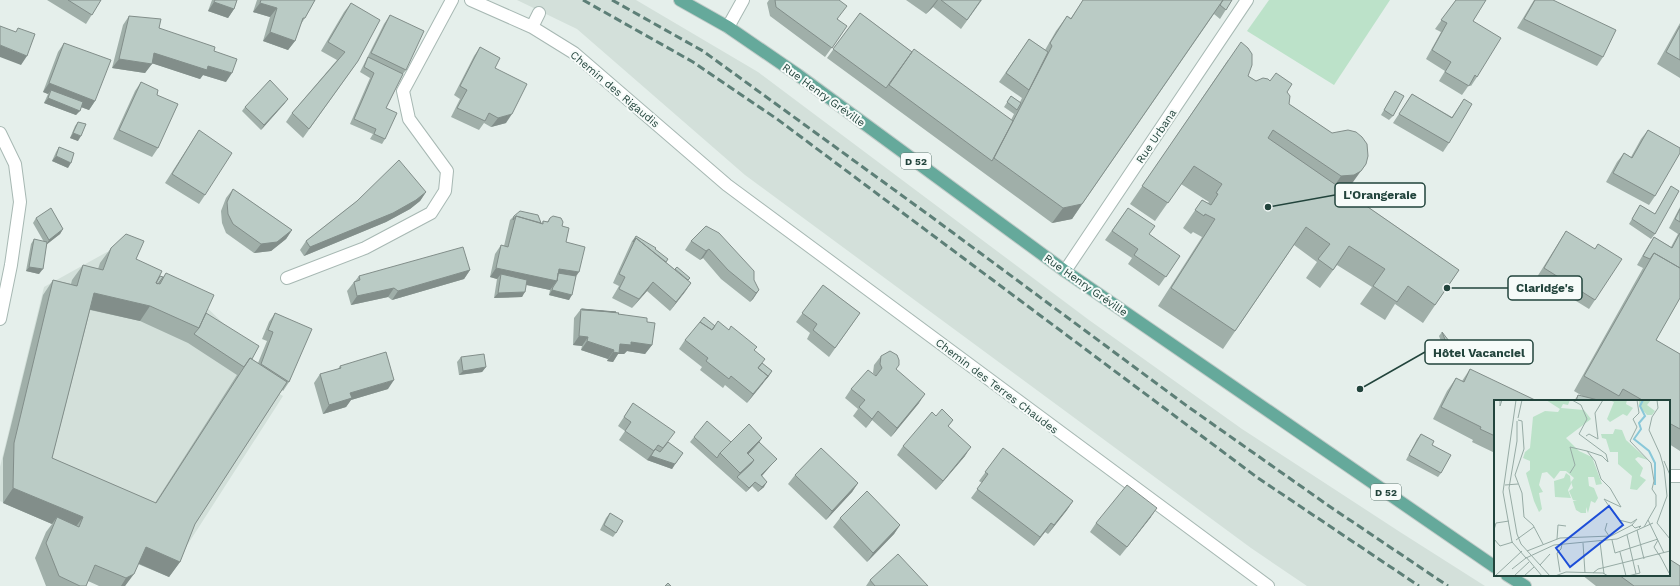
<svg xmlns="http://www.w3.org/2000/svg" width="1680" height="586" viewBox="0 0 1680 586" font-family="'Work Sans',sans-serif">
<rect width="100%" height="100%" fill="#e5efeb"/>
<!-- built -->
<path fill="#d3e0da" d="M517 0H636L758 72 1089 320 1242 429 1400 532 1485 586H1307L1251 548 745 175 577 29Z
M107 252 128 256 200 301 251 350 246 374 283 396 168 575 0 501V467L44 287Z"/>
<!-- green -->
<path fill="#bce2c9" d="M1269 0H1390L1334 85 1247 31Z"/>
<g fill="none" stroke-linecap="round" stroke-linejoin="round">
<defs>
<path id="minor" d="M471 0 532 27 574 53 727 185 1268 586
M532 27 539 13
M728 27 743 0
M0 133 15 164 20 202 11 265 0 319
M1065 271 1247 0
M287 278 365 248 431 213 445 191 447 171 409 119 403 91 452 0
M1669 476H1680"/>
<path id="major" d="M680 0 728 27 798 75 1065 271 1495 567
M1507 575 1525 586"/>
</defs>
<!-- minor casing -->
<use href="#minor" stroke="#a7b8b3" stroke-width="14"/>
<!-- major casing -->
<use href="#major" stroke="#c1cbc8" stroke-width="14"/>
<!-- minor -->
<use href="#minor" stroke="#fff" stroke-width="12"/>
<!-- major -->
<use href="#major" stroke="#65a99b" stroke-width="12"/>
<!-- rail -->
<path stroke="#5d7f77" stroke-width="3" stroke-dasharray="8 4" stroke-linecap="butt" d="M583 0 693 62 777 119 1258 478 1419 586
M612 0 703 51 933 218 1187 406 1329 506 1448 586"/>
</g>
<!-- wall -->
<path fill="#a0afa9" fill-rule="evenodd" d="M47 0H101L86 24Z
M212 0H237L234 9 228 18 208 11Z
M257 0H315L305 18 301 24 295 41 288 50 263 41 270 17 253 12Z
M769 0H839L838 19 841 35 825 57 770 16 767 3Z
M906 0H982L961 29 933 7 926 14Z
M1083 0H1232L1220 19 1214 14 1072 219 1052 223 827 58 860 13 912 52 1011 120 1014 114 1004 107 1011 96 1020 102 1022 98 999 82 1029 39 1045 50 1056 31 1067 16 1071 18Z
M1456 0 1473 21 1477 77 1471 86 1469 85 1462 95 1439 81 1445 71 1426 59 1441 32 1435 29Z
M1534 0H1553L1603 57 1597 66 1517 28Z
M351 3 358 61 303 138 286 122 292 113 337 60 321 51 344 12Z
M390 15 406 70 403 74 386 108 385 139 382 144 370 139 373 134 350 124 370 78 360 72 384 24Z
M129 16 159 28 214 51 226 82 203 75 200 79 152 63 145 73 112 68 123 25Z
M1680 23V78L1657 64Z
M64 43 95 101 89 110 81 107 76 115 44 103 48 94 43 92 58 52Z
M480 47 495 68 506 123 491 127 484 123 479 130 451 117 460 99 454 95 474 56Z
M1228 60 1248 76 1256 81H1270L1287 92 1289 104 1332 133 1348 189 1345 191 1459 270 1423 323 1395 304 1385 320 1360 304 1372 287 1337 265 1320 288 1306 278 1317 262 1294 245 1223 349 1158 306 1202 237 1193 232 1191 234 1183 228 1202 200 1208 203 1209 202 1181 184 1155 221 1130 204Z
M141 82 157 95 158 148 152 157 113 139 135 91Z
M1395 91 1393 116 1389 120 1381 115Z
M1412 94 1452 117 1464 99 1449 143 1443 152 1393 123Z
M285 103 261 130 242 111 245 107Z
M78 122V141L70 138 75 126Z
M199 130 205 195 199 204 165 183Z
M1648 130 1655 196 1649 205 1606 182 1617 162 1624 153 1631 157 1641 139Z
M59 147 68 168 52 161 56 152Z
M1671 186 1655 234 1651 239 1629 224 1640 205 1655 214Z
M233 189 292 230 286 239 271 251 254 253 226 233 222 223 221 211 226 198Z
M426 192 420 201 410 209 386 222 304 256 300 250 306 241 357 201Z
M1680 207V298L1656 340 1680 354V451L1669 444V401H1574L1578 395 1584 397 1574 391 1643 268 1637 265 1648 246 1654 237 1671 247 1678 234 1669 228Z
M1128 208 1149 234 1180 256 1159 286 1128 264 1132 258 1105 240Z
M514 216 542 223 543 221 547 222 550 218 562 226 566 242 576 276 569 300 549 295 550 290 526 285 522 297 494 298 497 279 490 277 495 254 501 245 504 246 510 220Z
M36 218 63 229 60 234 47 244 39 274 26 271 31 244 34 239 44 242 33 223Z
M706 226 759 290 753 299 750 302 721 279 703 258 700 260 685 250 691 241Z
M1566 231 1595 300 1589 309 1537 277Z
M636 236 655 249 666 262 691 283 670 311 647 291 632 308 612 298 619 286 613 283 632 241Z
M111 248 136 259 160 276 163 277 166 273 252 359 258 363 267 341 262 339 269 322 275 313 289 382 283 391 282 390 195 524 180 562 169 577 138 564 125 586H99L88 581 86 586H46L35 558 46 532 52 524 3 503V458L43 295 53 280 71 284 72 280 83 265 98 269 100 263ZM90 310 140 321 188 343 237 375 155 503 52 458Z
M470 270 464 279 392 300 388 297 351 305 347 291 354 282 355 281 359 276Z
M823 285 860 313 829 357 807 339 810 333 796 322Z
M581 309H582L616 312 618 314 647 322 652 345 645 354 627 351 624 354H618L613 362 607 361 608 359 581 350 582 346 573 345 574 318Z
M715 326 754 350 762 363 772 371 747 403 725 385 723 388 700 370 702 367 679 349 685 340Z
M1442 332 1456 350 1453 355 1445 352 1439 336Z
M881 356 896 369 919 403 891 437 872 420 866 428 853 416 858 409 845 398 851 389 875 375 873 373 874 365Z
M461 357 486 367 482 372 459 375 457 362Z
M340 366 388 389 351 400 346 407 323 414 314 383 320 374 338 369Z
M1470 369 1495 401V453L1472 442 1473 440 1433 419 1447 391 1456 378 1462 381Z
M633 403 668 442 683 453 672 469 647 460H648H647L619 440 625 431 618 426Z
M936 416 953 420 948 427 965 456 936 490 897 455 903 446Z
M1421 434 1441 473 1438 477 1406 460 1417 439Z
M694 437 731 442 762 438 759 442 773 463 762 476 764 487 758 492 752 486 746 492 690 442Z
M1003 448 1073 501 1067 510 1048 534 1045 532 1034 546 971 498 982 483 979 481Z
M795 475 858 483 852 492 826 520 788 484Z
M610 513 616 533 613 537 600 530 606 518Z
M1151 517 1120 556 1090 532 1096 523Z
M840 518 900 525 894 534 867 562 833 527Z
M1582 575H1669L1680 586H1596Z
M870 580 928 586H866Z"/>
<!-- shaded-wall -->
<path fill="#828e8a" d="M937 0H938L933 7 926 14Z
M214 2 234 9 228 18 208 11Z
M260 3 277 8 270 17 253 12Z
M270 32 295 41 288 50 263 41Z
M0 45 27 56 21 65 0 57Z
M154 53 208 66 232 73 226 82 203 75 200 79 148 62Z
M119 59 152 64 145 73 112 68Z
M49 83 95 101 89 110 49 95 51 90 48 94 43 92Z
M48 98 80 111 76 115 44 103Z
M288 99 285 103 261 130 264 125Z
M512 114 506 123 491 127 498 118Z
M73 133 81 136 78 141 70 138Z
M56 156 71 163 68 168 52 161Z
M1366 164 1348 189 1341 193 1329 194 1341 176Z
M426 192 420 201 410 209 386 222 304 256 310 247Z
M1082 204 1072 219 1052 223 1063 208Z
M63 229 60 234 46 245 49 240Z
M292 230 286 239 271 251 254 253 261 244Z
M709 249 703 258 700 260 706 251Z
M29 267 43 269 39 274 26 271Z
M496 268 557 281 550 290 500 279 501 274 497 279 490 277Z
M559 269 579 272 573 281 555 278Z
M470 270 464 279 392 300 398 291Z
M653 282 647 291 632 308 639 299Z
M691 283 685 292 670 311 676 302Z
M394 288 388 297 351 305 357 296Z
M552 290 572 295 569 300 549 295Z
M759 290 753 299 750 302 756 293Z
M525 292 522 297 494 298 498 293Z
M94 293 150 306 140 321 83 308Z
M579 336 588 337 582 346 573 345Z
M587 341 614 350 608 359 581 350Z
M631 342 652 345 645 354 627 351 624 354H618L613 362 607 361 613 352 620 344Z
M1448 347 1456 350 1453 355 1445 352Z
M486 367 482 372 459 375 463 371Z
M772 371 769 376 747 403 753 394Z
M394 380 388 389 351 400 346 407 323 414 329 405 350 393Z
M925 394 919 403 891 437 897 428Z
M878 411 872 420 866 428 872 419Z
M762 438 756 447 744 457 747 453Z
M658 445 651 456 675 464 672 469 647 460Z
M971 447 965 456 936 490 943 481Z
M777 459 773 463 758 480 761 475Z
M754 460 748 469 737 477 740 473Z
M755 482 752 486 746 492 749 488Z
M767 482 764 487 758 492 762 487Z
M858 483 852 492 826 520 832 511Z
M13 488 83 517 72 532 57 517 52 524 3 503Z
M1073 501 1067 510 1048 534 1054 525Z
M1157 508 1151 517 1120 556 1127 547Z
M1051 523 1045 532 1034 546 1040 537Z
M900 525 894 534 867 562 873 553Z
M146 547 180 562 169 577 135 562Z
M134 574 125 586H121L126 578Z"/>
<!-- building -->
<path fill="#bacbc5" stroke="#828e8a" d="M68 0H101L92 15Z
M215 0H237L234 9 214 2Z
M261 0H315L305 18H303L295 41 270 32 277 8 260 3Z
M775 0H839L847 6 837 19 847 26 832 48 776 7Z
M941 0H981L967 20Z
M1083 0H1223L1082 204 1063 208 994 158 1052 46 1050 43 1067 16 1071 19Z
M1222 0H1232L1226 10 1220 5 1223 0Z
M1456 0H1486L1473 21 1501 38 1477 77 1475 75 1469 86 1445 72 1451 62 1432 50 1447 23 1441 20Z
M1535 0H1553L1616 30 1603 57 1524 19Z
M351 3 380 20 358 61 309 129 292 113 345 52 328 42Z
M860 13 912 52 886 88 833 49Z
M390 15 424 31 406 70 371 53Z
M129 16 161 19 159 28 215 47 214 51 237 59 232 73 208 66 207 70 154 53 152 64 119 59Z
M0 26 16 32 18 28 35 34 27 56 0 45Z
M1680 26V60L1666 52Z
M1029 39 1048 52 1029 90 1006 73Z
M1241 42 1248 48 1252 54V65L1248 76 1256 81 1263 78 1268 79 1270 81 1276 73 1292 84 1287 92 1290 96 1289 104 1332 133 1348 130 1356 132 1362 137 1367 144 1368 156 1366 164 1361 171 1354 175 1341 176 1273 130 1268 138 1459 270 1435 305 1408 286 1397 302 1373 286 1385 269 1349 246 1333 270 1318 259 1330 244 1306 227 1235 331 1171 288 1215 219 1205 214 1204 216 1195 210 1202 200 1211 205 1218 194 1216 193 1222 184 1194 166 1168 203 1142 186Z
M64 43 111 60 95 101 49 83Z
M480 47 500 58 495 68 527 84 512 114 498 118 489 113 485 121 457 108 467 90 460 86Z
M914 49 1013 121 992 161 889 85Z
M368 57 403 74 386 108 397 113 385 139 374 134 376 129 354 119 374 73 364 67Z
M270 80 288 99 264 125 245 107Z
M141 82 158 90 157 95 178 104 158 148 119 130Z
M51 90 83 102 80 111 48 98Z
M1395 91 1404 96 1393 116 1384 110Z
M1412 94 1452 118 1464 99 1472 104 1449 143 1399 114Z
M1011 96 1021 103 1017 110 1007 102Z
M78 122 86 124 81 136 73 133Z
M199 130 232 153 205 195 172 174Z
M1648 130 1680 148V153L1655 196 1613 173 1624 153 1632 158Z
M59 147 74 153 71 163 56 156Z
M399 160 426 192 416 200 393 213 310 247 306 241 357 201Z
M1671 186 1679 191 1655 234 1632 219 1640 205 1655 214Z
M233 189 292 230 277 242 261 244 233 224 228 214 227 202Z
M51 208 63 229 49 240 36 218Z
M1128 208 1155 226 1149 234 1180 256 1166 277 1134 255 1138 249 1112 231Z
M1680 209V222L1675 219Z
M520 211 538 215 541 223 516 216 513 220 514 216Z
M516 216 543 224V221L548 222 550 218 553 216 561 218 563 222 562 226 569 228 566 242 585 247 579 272 559 269 557 281 496 268 501 245 508 247Z
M706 226 719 233 754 271V280L759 290 756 293 728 270 709 249 706 251 691 241Z
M1566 231 1595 249 1598 244 1622 259 1595 300 1544 268Z
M1680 233V268L1654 253 1650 259 1643 256 1654 237 1672 248Z
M126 234 144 241 136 259 162 271 156 283 160 284 166 273 214 295 199 328 150 306 94 293 52 458 156 503 250 358 287 382 195 524 180 562 146 547 134 574 126 578 95 565 86 586H80L59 576 46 543 57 517 79 527 83 517 13 488 14 443 53 280 77 286 83 265 103 270 111 248Z
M636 236 656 248 655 249 668 259 666 262 636 238 633 242Z
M636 238 691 283 676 302 653 282 639 299 619 289 625 277 619 274Z
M34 239 47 242 43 269 29 267Z
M463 247 470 270 398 291 394 288 357 296 354 282 360 280 359 276Z
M1654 253 1680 268V298L1656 340 1680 354V429L1669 423V401H1644L1623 389 1619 396 1584 376Z
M677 267 690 278 688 280 675 269Z
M558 273 576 276 572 295 552 290 553 287 557 281Z
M501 274 527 280 525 292 498 293Z
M160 276 163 277 158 284 156 283Z
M823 285 860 313 835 348 813 330 817 324 802 313Z
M581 309 619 313 618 314 647 318V322L655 323 652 345 631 342V345L620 344 619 353 613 352 614 350 587 341 588 337 579 336Z
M582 309 616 312 582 310Z
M206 313 259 346 252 359 250 358 244 367 194 334 199 328Z
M275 313 312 329 289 382 261 364 273 332 268 330Z
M704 317 715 326 712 330 700 322Z
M718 321 729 330 731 326 757 347 754 350 765 359 758 368 768 376 753 394 731 376 729 379 706 361 708 358 685 340 700 322 712 330Z
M1442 332 1456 350 1448 347Z
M890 351 897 355 899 360V365L896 369 925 394 897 428 878 411 872 419 859 407 865 400 851 389 868 370 876 376 882 368 880 364 881 356Z
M386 352 394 380 350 393 352 398 329 405 320 374 341 368 340 366Z
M484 354 486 367 463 371 461 357Z
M762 363 772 371 765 380 768 376 758 368Z
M1470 369 1535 400 1534 401H1495V436L1480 429 1481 427 1441 407 1456 378 1464 382Z
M1578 395 1602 401H1576Z
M633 403 675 432 663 448 658 445 654 451 625 431 631 422 624 417Z
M942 409 953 420 948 426 971 447 943 481 903 446 932 412 936 416Z
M707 421 731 442 720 453 717 458 694 437Z
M749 424 762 438 747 453 754 460 740 473 720 453Z
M1421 434 1434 441 1432 445 1451 455 1441 473 1409 455Z
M668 442 683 453 675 464 651 456 655 449 660 452Z
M759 442 777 459 761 475 767 482 762 487 755 482 749 488 737 477 751 464 754 460 748 454Z
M821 448 858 483 832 511 795 475Z
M1003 448 1073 501 1054 525 1051 523 1040 537 977 489 988 474 985 472Z
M1127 485 1157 508 1127 547 1096 523Z
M867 491 900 525 873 553 840 518Z
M610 513 623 521 616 533 604 525Z
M898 554 928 586H875L870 580Z
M1669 559 1680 566V586H1634L1619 575H1669Z
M668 583 671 586H665Z"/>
<g text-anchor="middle" stroke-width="4" stroke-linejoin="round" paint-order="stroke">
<!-- shield labels -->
<g fill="#f6fbf9" stroke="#627b75" stroke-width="1">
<rect x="901" y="153" width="30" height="16" rx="3"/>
<rect x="1371" y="484" width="30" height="16" rx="3"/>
</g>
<g font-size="10" font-weight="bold" fill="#22443c">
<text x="916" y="165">D 52</text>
<text x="1386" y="496">D 52</text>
</g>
<!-- street labels -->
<g font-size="11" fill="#22443c" stroke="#f6fbf9">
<text transform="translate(615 89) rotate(40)" y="4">Chemin des Rigaudis</text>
<text transform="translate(824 95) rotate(36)" y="4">Rue Henry Gréville</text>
<text transform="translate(1156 136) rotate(-56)" y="4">Rue Urbana</text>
<text transform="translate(1086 285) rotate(35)" y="4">Rue Henry Gréville</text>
<text transform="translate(997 386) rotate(37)" y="4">Chemin des Terres Chaudes</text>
</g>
</g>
<!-- overview -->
<g transform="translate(1494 400)">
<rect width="176" height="176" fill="#e5efeb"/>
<path d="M52 0H76L74 5 69 4 67 8 90 10 97 19 72 38 85 51 98 57 108 84 102 85 100 77H94L95 86 100 88 104 98 101 103 97 101 94 113 92 107V113H87L82 110 79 101 83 100H79L75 91 79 88 77 82 80 78 72 71H66L60 79 53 72 48 73 45 85 49 92 45 93 48 109 45 112 40 101 32 73 36 70V61L29 58 31 52 36 48 39 17 51 11 64 12 66 9ZM115 0H133L132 4 139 8 133 16 129 14 116 22 113 19 120 2ZM157 0 153 5 161 11 158 15H153L145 6V1ZM121 29 128 30 132 40 154 60 144 57 141 59 149 68 146 76 152 80 143 90 136 89 138 76 124 64V52H116L112 39 108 38 107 34H119ZM72 73 76 76 77 84 74 90 77 98 61 97 60 81 70 78Z" fill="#bce2c9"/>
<path fill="none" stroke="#89c8d9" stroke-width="2" d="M149 0 146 6 151 16 145 23 147 29 140 39 155 51 161 63V85"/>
<path fill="none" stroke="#97aba5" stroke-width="1" d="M6 0V6L8 0M22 0 9 92 18 142 32 158M78 0 87 5 93 19 85 34 112 54 114 62 108 56 93 51 101 61 107 79 116 88 127 107 110 99 125 120 137 123 143 119 138 125 141 128 147 126 145 128M143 0 145 13 139 19 143 27 136 41 157 63 160 81 158 89 162 95V106L150 127M163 0 164 8 158 17 155 30 166 54M24 18 28 0M24 20 28 21 30 49 21 75 28 93 30 117 39 125 49 144M23 21V41L15 88 23 134 27 144 56 176M92 36 95 34 104 39 101 13 109 0M166 54 170 68 173 96 163 123 176 139M170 61 176 75M76 73 81 65 76 47 93 51M11 85 24 84M154 120 170 153M113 123 111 130 115 136M0 130 2 123 15 121M143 130 150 159M133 135 142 174M0 139 6 146 19 142M63 139 64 125 72 126M22 140 40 127M118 140 121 153 164 139M164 140 160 147 165 155M106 142 110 174M89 143 91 173M33 151 66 138 117 136 138 125M126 152 132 176M165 154 175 173M32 157 48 176M32 158 60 145 123 139 159 123M46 165 56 154M18 169 32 158M66 172 63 153 67 149 68 144M99 173 104 169 176 151M1 176 28 151M20 176 35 162M30 176 40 167M61 176 72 172 109 173 114 176M134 176 146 173 144 165"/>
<path fill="#1d4ed8" fill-opacity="0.15" stroke="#1d4ed8" stroke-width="2" d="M115 106 129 125 76 167 62 148Z"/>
<rect width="176" height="176" fill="none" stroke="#22443c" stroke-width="2"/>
</g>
<!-- callouts -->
<path fill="none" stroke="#22443c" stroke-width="1.5" d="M1268 207L1335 195M1447 288L1508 288M1360 389L1425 352"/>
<g fill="#22443c" stroke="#f6fbf9" stroke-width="1.5">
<circle cx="1268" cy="207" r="4"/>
<circle cx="1447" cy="288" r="4"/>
<circle cx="1360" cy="389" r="4"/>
</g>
<g fill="#f6fbf9" stroke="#22443c" stroke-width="1.5">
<rect x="1335" y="183" width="90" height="24" rx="4"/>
<rect x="1508" y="276" width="74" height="24" rx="4"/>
<rect x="1425" y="340" width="108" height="24" rx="4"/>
</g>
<g font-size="12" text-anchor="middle" font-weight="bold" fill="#22443c">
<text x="1380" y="199">L'Orangeraie</text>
<text x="1545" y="292">Claridge's</text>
<text x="1479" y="357">Hôtel Vacanciel</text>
</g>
</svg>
